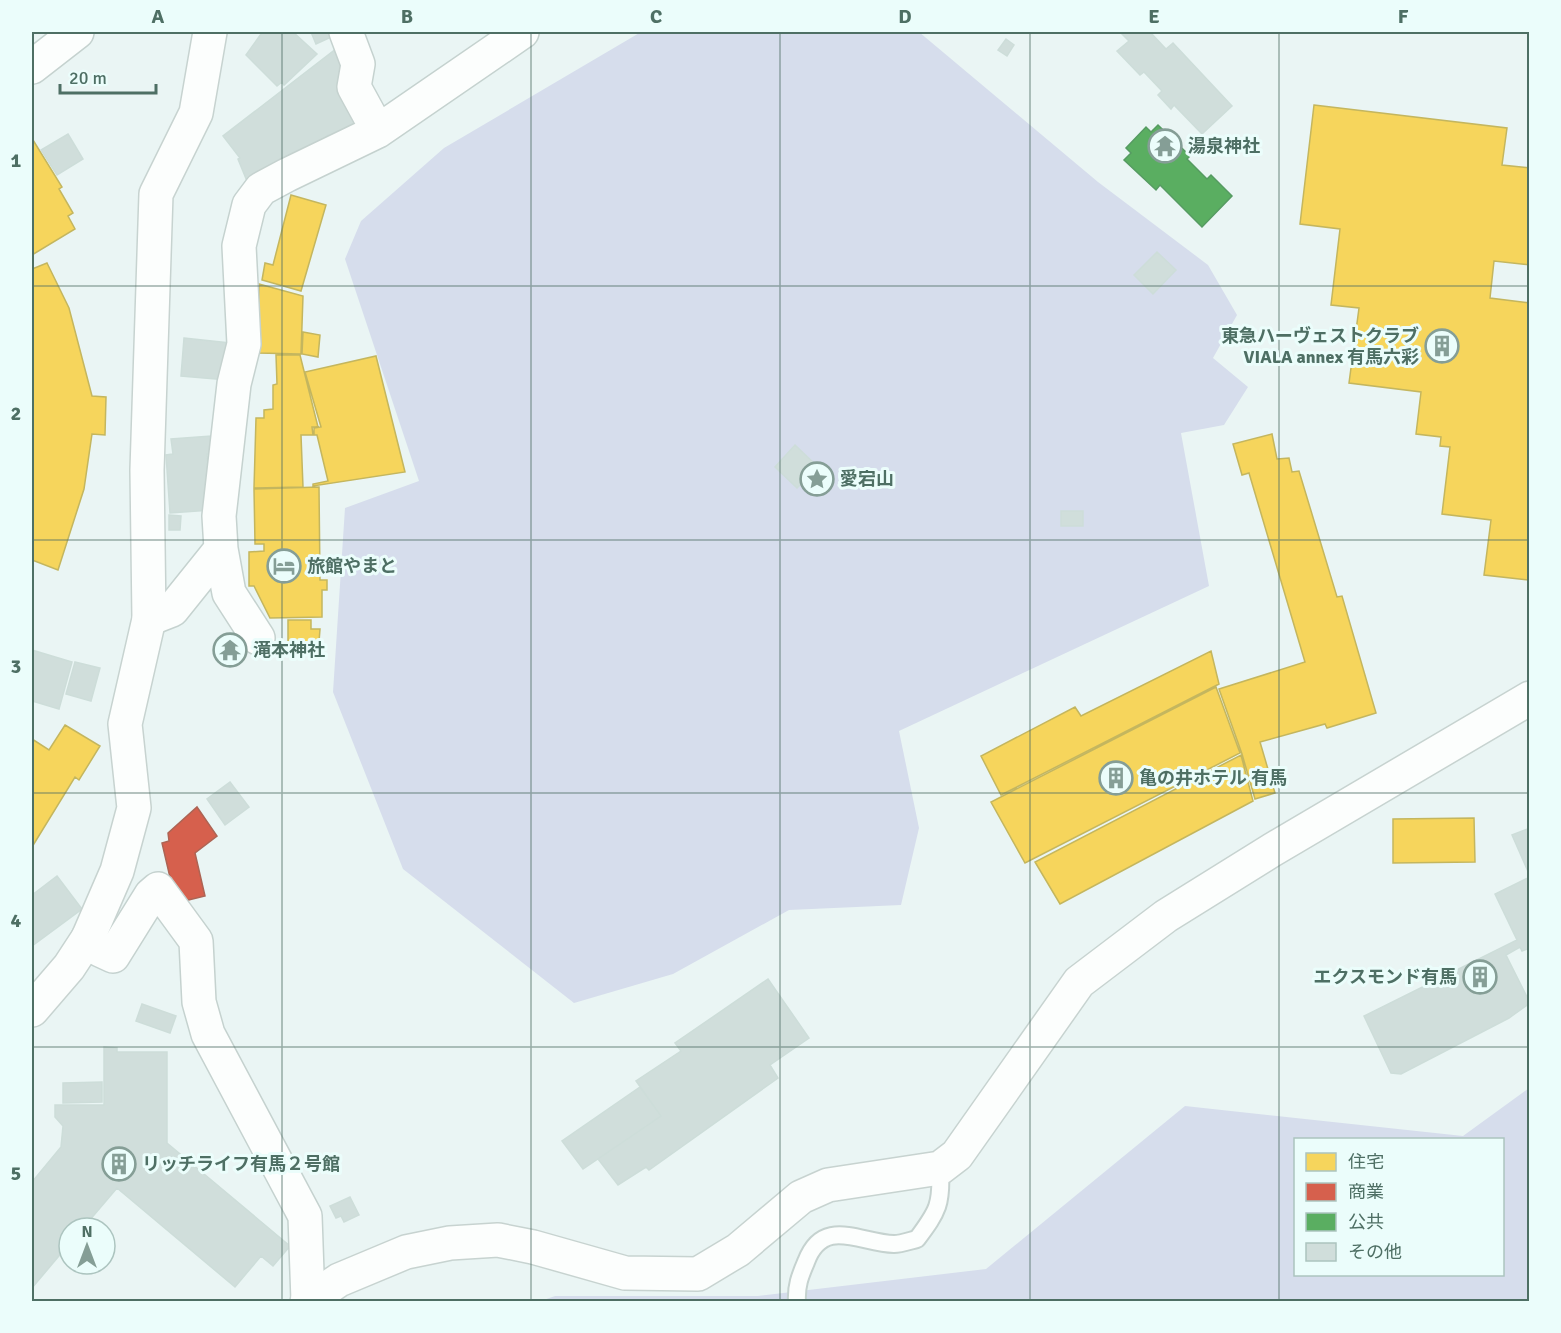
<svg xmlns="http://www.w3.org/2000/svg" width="1561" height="1333" viewBox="0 0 1561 1333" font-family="Signika,'Noto Sans JP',sans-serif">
<rect width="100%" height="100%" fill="#eaf5f4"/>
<!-- green -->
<path fill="#d6ddec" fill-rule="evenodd" d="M641 32H919L1098 182 1208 265 1237 315 1213 358 1248 387 1224 425 1181 433 1209 586 899 731 919 828 901 905 789 910 673 974 574 1003 403 869 333 692 345 508 419 481 345 259 361 221 444 148Z
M1529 1088V1301L538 1302 555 1296H758L986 1269 1185 1106 1463 1136ZM1296 1140H1502V1274H1296Z"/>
<!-- homes -->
<path fill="#f6d55c" stroke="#c4b65e" stroke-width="1.5" d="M1314 105 1507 128 1502 165 1530 168V265L1494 261 1490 298 1530 303 1528 580 1484 575 1491 520 1442 514 1450 447 1440 446 1441 437 1416 434 1421 392 1349 383 1359 308 1331 305 1340 229 1300 224Z
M33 140 62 187 59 189 73 213 68 216 75 229 32 255Z
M291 195 326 205 301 291 262 280 265 263 273 265Z
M47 263 69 308 92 396 106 397 105 435 92 434 84 489 58 570 32 560V269Z
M259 284 303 296 301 354 258 353Z
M303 332 320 335 318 357 302 354Z
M276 355H300L318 427H312L313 435H301L303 487 254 488 256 418H264V410L273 409V385L277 384Z
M376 356 405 472 313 486V484L328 481 317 435H314V428L321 427 305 372Z
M1272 434 1277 459 1289 458 1292 472 1299 471 1337 597 1342 596 1376 713 1327 728 1325 724 1260 742 1275 793 1255 799 1242 754 1219 689 1305 662 1249 473 1242 475 1233 444Z
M319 487 320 580H327V590H322V617L270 618 254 586H249V552L264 551V544H255L254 489Z
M288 620H311V629H320L318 655H288Z
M1211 651 1219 684 1001 795 981 756 1075 707 1081 716Z
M1216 687 1240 753 1025 863 991 802Z
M65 725 100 746 79 780 75 777 32 847V739L49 750Z
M1241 755 1253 801 1060 904 1035 862Z
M1474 818 1475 862 1393 863V819Z"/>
<!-- shops -->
<path fill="#d6604d" stroke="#ad6454" stroke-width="1.5" d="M197 807 217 836 195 853 205 896 176 903 162 843 169 841 168 833Z"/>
<!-- public -->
<path fill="#5aae61" stroke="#569b62" stroke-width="1.5" d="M1158 125 1190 156 1187 159 1207 179 1211 175 1232 196 1202 227 1160 185 1156 190 1124 160 1131 153 1126 148 1146 127 1151 132Z
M237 642 239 654 223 657 221 646Z"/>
<!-- building -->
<path fill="#d0dedb" stroke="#cdddd9" stroke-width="1.5" d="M258 32H293L317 54 284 85 282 82 277 86 246 55 261 34Z
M311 32H340V33L316 44Z
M1120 32H1150L1166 49 1173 43 1232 106 1202 134 1174 105 1171 109 1158 95 1162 91 1144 72 1140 75 1117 51 1129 41Z
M1006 39 1014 45 1007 56 998 50Z
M341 45 364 119 333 142 328 135 285 168 249 186 238 159 240 158 223 136Z
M68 134 83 159 57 175 41 150Z
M1157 252 1176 270 1153 294 1134 275Z
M184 338 230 343 227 380 181 376Z
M211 436 212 454H207L211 510 170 513 166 455 173 454 171 439Z
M795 445 818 467 797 488 775 467Z
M1061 511H1083V526H1061Z
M169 515 181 516 180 530H169Z
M32 650 72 662 59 709 32 701Z
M75 662 100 668 91 701 66 694Z
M230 782 249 807 225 825 207 799Z
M1530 828V876L1512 835Z
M57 876 82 909 32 946V895Z
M1530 877V948L1522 951 1520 947 1506 955 1530 1003 1509 1018 1401 1074 1391 1073 1364 1016 1517 940 1495 894Z
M768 979 809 1038 770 1065 778 1078 649 1170 646 1167 618 1185 598 1159 661 1116 636 1081 681 1051 675 1043Z
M142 1004 176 1016 170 1033 136 1021Z
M104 1047 117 1048V1052H167V1143L290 1246 273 1266 261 1256 235 1287 117 1188 83 1228H69V1244L32 1288V1182L61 1147 63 1126 55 1117V1105H104Z
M102 1082V1102L63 1103V1083Z
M640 1087 661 1116 583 1169 562 1141Z
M350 1197 359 1215 344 1222 341 1216 336 1218 330 1206Z"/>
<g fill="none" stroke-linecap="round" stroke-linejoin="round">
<defs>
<path id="lane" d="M797 1302C796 1286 800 1276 806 1262 823 1216 860 1243 894 1244 901 1244 909 1241 917 1239 938 1211 942 1204 940 1168"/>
<path id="street" d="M346 32 358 64 354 87 378 131
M32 67 77 32
M149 619 172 610 221 549
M258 638 229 593 221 549 219 516 234 384 244 344 239 246 249 205 261 189 287 175 378 131 522 32
M88 938 100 950 113 956 151 895 158 889 196 941 199 1002 208 1034 305 1216 308 1301"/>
<path id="secondary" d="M32 1010 69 967 88 938 117 871 134 808 125 724 149 619 147 470 156 194 196 113 210 32
M307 1302 339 1280 406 1252 450 1243 498 1240 533 1247 625 1273 698 1274 738 1250 801 1197 828 1185 940 1168 957 1155 1079 982 1166 916 1272 850 1530 698"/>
</defs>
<!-- lane casing -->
<use href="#lane" stroke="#c5d2cf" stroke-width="20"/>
<!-- street casing -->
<use href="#street" stroke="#c5d2cf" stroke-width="36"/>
<!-- secondary casing -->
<use href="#secondary" stroke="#c7d3d0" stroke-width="36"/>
<!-- lane -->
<use href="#lane" stroke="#fcfefd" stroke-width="16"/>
<!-- street -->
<use href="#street" stroke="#fcfefd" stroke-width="33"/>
<!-- secondary -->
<use href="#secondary" stroke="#fcfefd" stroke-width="33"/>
</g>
<!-- grid -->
<path fill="none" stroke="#4e6f64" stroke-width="1.5" stroke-opacity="0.55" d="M282 32V1302M531 32V1302M780 32V1302M1030 32V1302M1279 32V1302M32 286H1530M32 540H1530M32 793H1530M32 1047H1530"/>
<!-- icons -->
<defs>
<symbol id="temple-ring" viewBox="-11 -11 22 22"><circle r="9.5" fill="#ebfdfb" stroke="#859e96" stroke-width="1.5"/><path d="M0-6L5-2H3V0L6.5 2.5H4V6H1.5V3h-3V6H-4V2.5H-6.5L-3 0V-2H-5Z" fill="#859e96"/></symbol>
<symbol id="building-ring" viewBox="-11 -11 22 22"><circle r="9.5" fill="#ebfdfb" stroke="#859e96" stroke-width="1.5"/><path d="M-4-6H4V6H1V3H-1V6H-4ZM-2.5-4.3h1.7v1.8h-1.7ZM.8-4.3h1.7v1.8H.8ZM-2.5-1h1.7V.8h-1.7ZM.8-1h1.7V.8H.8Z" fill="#859e96"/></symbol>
<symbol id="sight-ring" viewBox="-11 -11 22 22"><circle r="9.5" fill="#ebfdfb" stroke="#859e96" stroke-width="1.5"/><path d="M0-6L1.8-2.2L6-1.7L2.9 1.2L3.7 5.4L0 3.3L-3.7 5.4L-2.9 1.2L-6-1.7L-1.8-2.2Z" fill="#859e96"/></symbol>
<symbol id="hotel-ring" viewBox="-11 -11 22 22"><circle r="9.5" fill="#ebfdfb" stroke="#859e96" stroke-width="1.5"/><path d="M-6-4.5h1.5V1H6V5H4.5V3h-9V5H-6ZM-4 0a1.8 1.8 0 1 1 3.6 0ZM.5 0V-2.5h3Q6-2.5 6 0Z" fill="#859e96"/></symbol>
</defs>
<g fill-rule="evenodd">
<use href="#temple-ring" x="1146" y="127" width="38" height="38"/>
<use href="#building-ring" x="1423" y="327" width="38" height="38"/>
<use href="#sight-ring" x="798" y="460" width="38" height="38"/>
<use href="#hotel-ring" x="265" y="547" width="38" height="38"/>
<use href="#temple-ring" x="211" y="631" width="38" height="38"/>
<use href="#building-ring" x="1097" y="759" width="38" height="38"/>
<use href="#building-ring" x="1461" y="958" width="38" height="38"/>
<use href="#building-ring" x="100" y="1145" width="38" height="38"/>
</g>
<g text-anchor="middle" stroke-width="6" stroke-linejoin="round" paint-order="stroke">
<!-- poi labels -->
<g font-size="18" font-weight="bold" fill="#4e6f64" stroke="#ebfdfb" text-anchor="start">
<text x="1188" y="152">湯泉神社</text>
<text x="1419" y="342" text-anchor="end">東急ハーヴェストクラブ<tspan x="1419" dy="21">VIALA annex 有馬六彩</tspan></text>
<text x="840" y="485">愛宕山</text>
<text x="307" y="572">旅館やまと</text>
<text x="253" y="656">滝本神社</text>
<text x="1139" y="784">亀の井ホテル 有馬</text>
<text x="1457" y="983" text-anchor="end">エクスモンド有馬</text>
<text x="142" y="1170">リッチライフ有馬２号館</text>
</g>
</g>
<!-- border -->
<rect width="1561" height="1333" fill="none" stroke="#ebfdfb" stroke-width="66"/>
<!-- legend -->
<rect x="1294" y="1138" width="210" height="138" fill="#ebfdfb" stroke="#acc4bf" stroke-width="1.5"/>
<rect x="1306" y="1153" width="30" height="18" fill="#f6d55c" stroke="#acc4bf" stroke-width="1.5"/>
<text x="1348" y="1168" font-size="18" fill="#4e6f64">住宅</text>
<rect x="1306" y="1183" width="30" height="18" fill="#d6604d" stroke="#acc4bf" stroke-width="1.5"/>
<text x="1348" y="1198" font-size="18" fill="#4e6f64">商業</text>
<rect x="1306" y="1213" width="30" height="18" fill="#5aae61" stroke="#acc4bf" stroke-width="1.5"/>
<text x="1348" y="1228" font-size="18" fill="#4e6f64">公共</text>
<rect x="1306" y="1243" width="30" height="18" fill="#d0dedb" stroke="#acc4bf" stroke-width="1.5"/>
<text x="1348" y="1258" font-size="18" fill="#4e6f64">その他</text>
<!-- north arrow -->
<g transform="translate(87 1246)"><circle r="28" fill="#ebfdfb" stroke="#acc4bf" stroke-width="1.5"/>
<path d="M0-4.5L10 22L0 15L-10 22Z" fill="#859e96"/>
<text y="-9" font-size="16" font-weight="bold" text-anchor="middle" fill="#4e6f64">N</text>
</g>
<!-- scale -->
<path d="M60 84v9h96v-9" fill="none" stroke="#4e6f64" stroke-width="3"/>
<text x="69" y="84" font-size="18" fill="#4e6f64" stroke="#ebfdfb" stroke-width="4.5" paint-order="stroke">20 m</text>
<rect x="33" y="33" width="1495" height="1267" fill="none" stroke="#4e6f64" stroke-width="2"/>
<g font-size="20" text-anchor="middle" font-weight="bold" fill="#4e6f64">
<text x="158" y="23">A</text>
<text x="407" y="23">B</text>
<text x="656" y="23">C</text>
<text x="905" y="23">D</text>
<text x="1154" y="23">E</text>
<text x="1403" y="23">F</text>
<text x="16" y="167">1</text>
<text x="16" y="420">2</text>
<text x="16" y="673">3</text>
<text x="16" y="927">4</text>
<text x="16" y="1180">5</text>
</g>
</svg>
